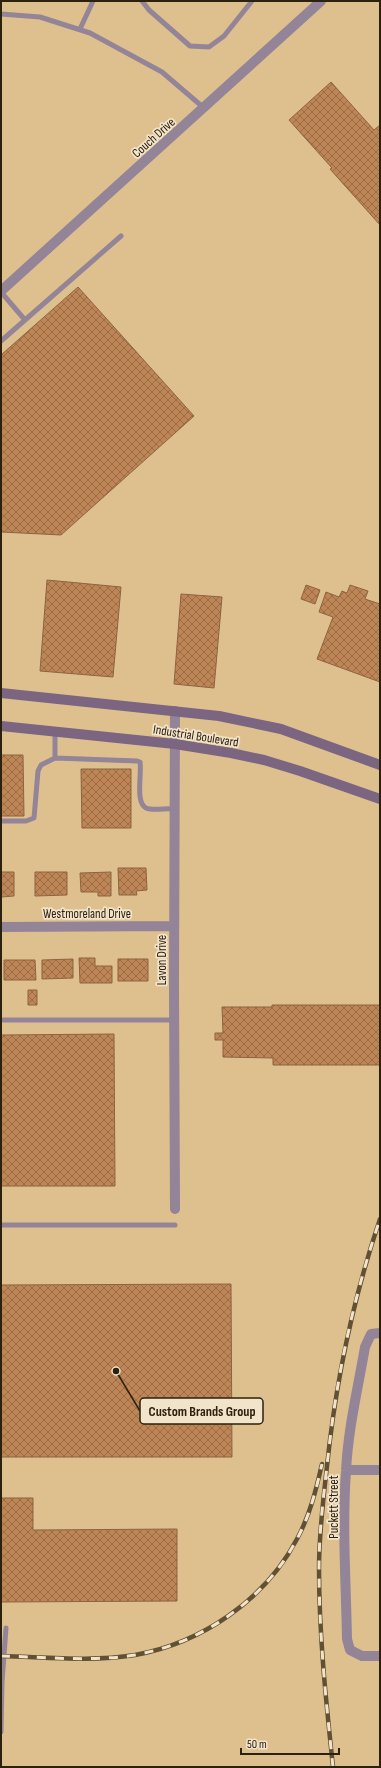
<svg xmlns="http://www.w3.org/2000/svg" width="381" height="1768" viewBox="0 0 381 1768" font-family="'Sofia Sans Condensed',sans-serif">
<defs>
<pattern id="building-cross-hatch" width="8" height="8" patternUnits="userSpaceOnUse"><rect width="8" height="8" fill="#be8657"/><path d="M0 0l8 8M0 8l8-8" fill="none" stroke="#9b6d46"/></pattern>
</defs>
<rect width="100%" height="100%" fill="#dec08f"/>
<!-- building -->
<path fill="url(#building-cross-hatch)" stroke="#8d6341" d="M331 82 374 130 380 125V225L330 169 332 168 289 120Z
M78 287 194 416 61 535 1 532V355Z
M47 580 121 587 113 677 40 671Z
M306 585 320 590 315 604 301 599Z
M350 585 368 591 365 599 380 604V682L317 659 333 617 319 612 326 592 339 597 342 591 347 593Z
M181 594 222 597 214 688 174 684Z
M1 755H23L24 816H1Z
M81 769H131V828H82Z
M118 868H146L147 890 136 891 137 895H119Z
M1 872H14V896L1 897Z
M35 872H67V895L35 896Z
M111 872V896H98V892H81L80 873Z
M79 958H95V966H112V983H80Z
M73 959V978L42 979V960Z
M118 959H148V981H118Z
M4 960H35L36 980H4Z
M28 990H37V1005H28Z
M272 1005H380V1065H273V1058L223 1057V1040H215V1033H223L222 1007H272Z
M114 1034 115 1186H1V1035Z
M231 1284 232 1457H1V1285Z
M1 1498H33V1530L177 1529V1601L1 1602Z"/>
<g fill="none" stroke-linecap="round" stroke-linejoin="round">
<!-- service -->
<path stroke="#938497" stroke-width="5" d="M142 1 149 10 190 46 209 47 224 36 252 1
M1 14 40 17 90 33 162 72 204 108
M80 29 93 1
M1 292 25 320 1 341
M25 320 121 236
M55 758V731
M1 821H26L34 818 38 771 41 765 55 758 137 761 140 762C142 773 135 803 146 808 153 811 166 808 175 809
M1 1020H174
M1 1225H175
M1 1732 2 1682 6 1628"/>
<!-- minor -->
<path stroke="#938497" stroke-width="10" d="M1 291 321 1
M1 927 174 926
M175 1209 174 986 175 711
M380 1333 371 1334 365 1347C358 1388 348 1429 346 1471 342 1527 346 1583 347 1639L350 1650 362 1656H380
M346 1470H380"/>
<!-- secondary -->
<path stroke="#7b6580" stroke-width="10" d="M1 693 219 716 281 729 380 765
M1 726 175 744 231 753 264 760 300 771 380 799"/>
<defs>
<path id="rail" d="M1 1656C45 1657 91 1662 135 1655 202 1643 265 1600 297 1539 310 1515 316 1490 322 1464
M333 1767C326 1701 319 1635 319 1568 319 1534 323 1500 327 1466 336 1379 352 1302 380 1219"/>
</defs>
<!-- rail casing -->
<use href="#rail" stroke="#615034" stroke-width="4.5"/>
<!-- rail -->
<use href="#rail" stroke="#f2e3cb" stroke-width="3" stroke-dasharray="9" stroke-linecap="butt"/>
</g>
<g text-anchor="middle" stroke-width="3.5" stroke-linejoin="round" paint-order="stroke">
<!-- street labels -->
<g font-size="13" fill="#2c210d" stroke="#f2e3cb">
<text transform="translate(153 137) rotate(-42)" y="5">Couch Drive</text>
<text transform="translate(196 735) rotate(9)" y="5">Industrial Boulevard</text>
<text x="87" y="918">Westmoreland Drive</text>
<text transform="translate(161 960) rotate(-90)" y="5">Lavon Drive</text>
<text transform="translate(333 1507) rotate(-90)" y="5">Puckett Street</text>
</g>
</g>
<!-- callouts -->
<path fill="none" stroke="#2c210d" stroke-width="1.5" d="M116 1371L140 1411"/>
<circle fill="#2c210d" stroke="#f2e3cb" stroke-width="1.5" cx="116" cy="1371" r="4"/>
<rect fill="#f2e3cb" stroke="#2c210d" stroke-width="1.5" x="140" y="1398" width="123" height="26" rx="4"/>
<g font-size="14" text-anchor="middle" font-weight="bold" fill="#2c210d">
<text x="202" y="1416">Custom Brands Group</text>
</g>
<!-- border -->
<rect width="381" height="1768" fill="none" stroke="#2c210d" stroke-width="4"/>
<!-- scale -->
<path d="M241 1748v6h98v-6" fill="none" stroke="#2c210d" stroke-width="2"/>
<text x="247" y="1748" font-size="12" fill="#2c210d" stroke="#f2e3cb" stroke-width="3" paint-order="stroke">50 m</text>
</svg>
